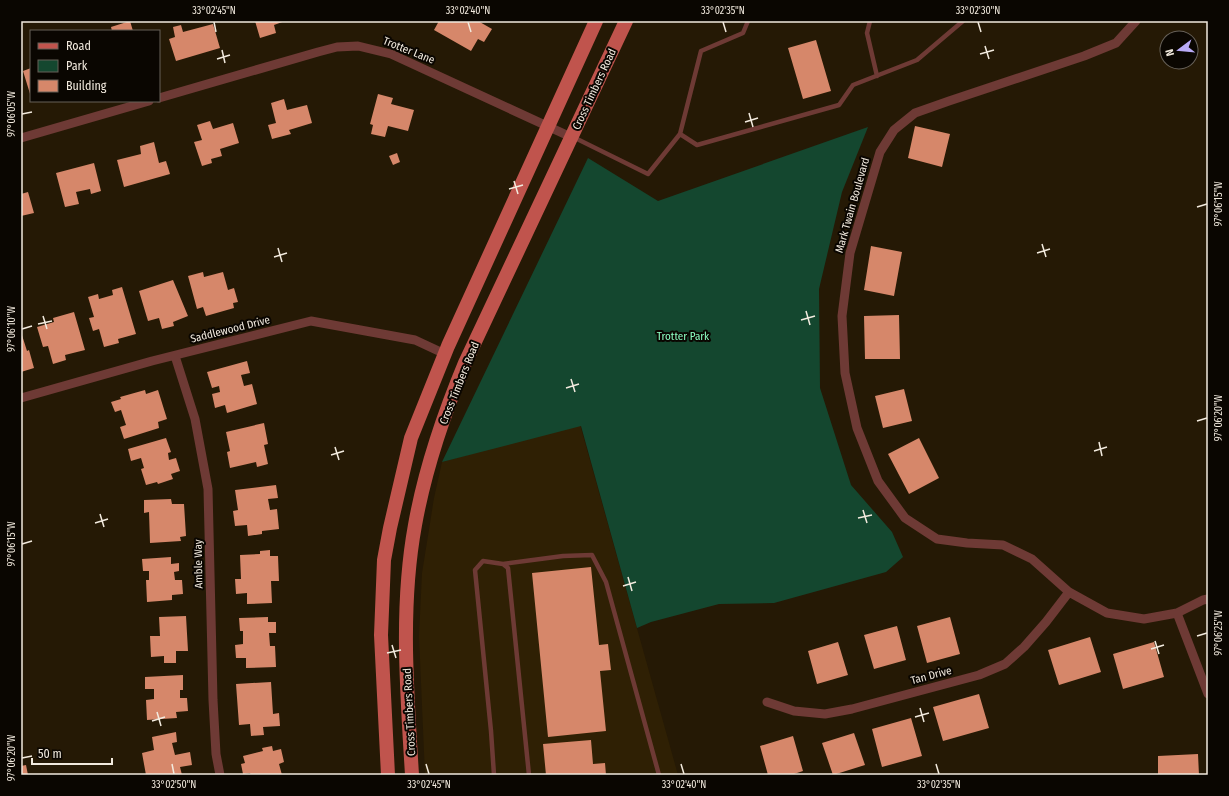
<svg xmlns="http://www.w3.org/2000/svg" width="1229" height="796" viewBox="0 0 1229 796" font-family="'Fira Sans Condensed',sans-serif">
<rect width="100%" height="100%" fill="#251905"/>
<!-- built -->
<path fill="#2f2004" d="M579 421 678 775H425L419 636 422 573 434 498 442 462 520 440Z"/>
<!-- green -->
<path fill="#14472f" d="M868 127 842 192 819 289 820 388 851 485 892 532 903 557 886 572 774 603 719 604 651 622 637 628 581 426 442 462 588 158 658 201Z"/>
<!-- building -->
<path fill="#d6876a" d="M130 21 133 31H112L111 27Z
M255 21H285L274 25 276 33 260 38Z
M439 21H478L492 29 484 42 478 39 471 51 434 30Z
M213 24 220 48 176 61 169 39 175 37 173 27 181 25 183 32Z
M816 40 831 91 803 99 788 48Z
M31 68V97L23 71Z
M378 94 393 98 391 104 414 110 408 131 388 126 385 137 371 134 373 125 370 124Z
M284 99 287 110 307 105 312 123 289 130 291 134 272 139 268 125 276 123 271 103Z
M210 121 213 129 233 123 239 143 220 149 222 156 211 159 212 163 202 166 194 142 202 140 197 125Z
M915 126 950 134 942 167 908 158Z
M154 142 159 163 166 161 170 174 124 187 117 160 141 154 140 146Z
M397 153 400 162 393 165 389 156Z
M94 163 101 191 91 194 90 189 76 192 79 204 65 207 56 173Z
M28 192 34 213 21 216V194Z
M871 246 902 252 894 296 864 290Z
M203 272 204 277 223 272 228 290 234 288 238 302 233 303 234 308 206 316 203 307 197 309 188 276Z
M173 280 188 316 173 322 174 326 162 329 159 318 148 321 139 291Z
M122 287 136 334 118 339 119 343 104 347 99 329 93 331 89 318 94 317 88 297 98 294 99 299 113 295 112 290Z
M74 312 85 350 65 355 66 360 53 364 48 346 43 347 37 327 54 322 53 318Z
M899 315 900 359H865L864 316Z
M21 332 27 351 29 350 34 368 21 372Z
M247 361 250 373 241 375 244 386 252 384 257 404 227 413 225 405 215 408 212 394 220 392 219 386 212 388 207 372Z
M904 389 912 421 883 428 875 396Z
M145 390 146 394 158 390 167 419 158 422 159 428 124 439 120 427 126 425 121 410 115 412 111 402 121 399 120 397Z
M264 423 268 444 264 445 268 464 257 467 256 462 230 468 227 452 230 451 226 432Z
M166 438 171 452 168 453 169 460 176 458 180 471 171 474 173 479 158 484 157 482 146 485 141 469 144 468 141 458 131 461 128 449Z
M919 438 939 478 909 494 888 454Z
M276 485 278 498 268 499 270 510 277 509 279 529 262 531V534L248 536 247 525 235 526 233 511 238 510 235 490Z
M171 499 172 504H184L186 536 180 537 181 541 150 543 149 512 144 513V500Z
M270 550V556H278L279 581H271L272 603 247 604V593L236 594 235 579H241L240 555 260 554V551Z
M171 557V564L179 563V571L174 572 175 580H182L183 594 172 595V600L147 602 146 580H149V571H143L142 559Z
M591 567 599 645 608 644 611 670 600 671 606 731 548 737 532 573Z
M186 616 188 651H176V663H164V656L151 657 150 636H160L159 617Z
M268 617V622H276V633H269L270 646H275L276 667 246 668V658H236L235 645 243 644V631H240L239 618Z
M950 617 960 654 927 663 917 626Z
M897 626 906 660 874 669 864 635Z
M1090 637 1101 672 1059 685 1048 650Z
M838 642 848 675 817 684 808 651Z
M1154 642 1164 677 1123 689 1113 654Z
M183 675V690H180V698H187L188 711 176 712 177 718 147 720 146 700 154 699V689H145V677Z
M271 682 273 714 279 713 280 726 263 727 264 735 251 736 250 724 239 725 236 684Z
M979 694 989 728 943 741 933 707Z
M911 718 922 756 882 767 872 729Z
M176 732 177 742 172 743 175 755 190 752 192 765 180 767 182 775H146L142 753 154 750 152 737Z
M854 733 865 765 833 775 822 743Z
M793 736 803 771 791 775H768L760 746Z
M591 740 593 764 605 763 606 775H546L543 744Z
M272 746 273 751 281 749 284 762 279 764 282 775H251L250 773 243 774 241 764 245 763 243 756 263 751 262 748Z
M1198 754 1199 775H1158V756Z
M26 765 28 775H21V766Z"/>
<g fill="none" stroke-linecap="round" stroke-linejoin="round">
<!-- service -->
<path stroke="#6e3a35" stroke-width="4.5" d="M870 21 867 33 877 76
M680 134 701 51 743 33 748 21
M573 137 648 174 680 134 697 145 839 105 853 85 917 60 963 21
M503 564 563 556 592 555 606 582 659 775
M494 775 491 731 475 570 483 561 503 564 508 568 529 775"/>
<!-- minor -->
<path stroke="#6e3a35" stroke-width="9" d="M1136 21 1116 43 1084 56 949 101 915 113 894 130 880 152 850 253 842 316 845 373 857 428 878 481 905 518 937 539 967 543 1003 545 1032 559 1069 592 1107 613 1144 619 1177 613 1203 600 1208 599
M159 98 318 52 337 47 358 46 391 54 571 137
M21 138 149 101
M175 356 195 419 208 489 213 700 216 754 220 775
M21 398 152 361 311 321 415 340 445 354
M1177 613 1208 694
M767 702 794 711 825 714 852 709 979 675 1005 664 1024 647 1046 622 1069 592"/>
<!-- primary -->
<path stroke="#c0544d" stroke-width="14" d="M388 775 381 635 384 560 390 528 411 438 448 346 596 21
M412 775C407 692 400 607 415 525 425 469 443 416 465 363L626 21"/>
</g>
<!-- ticks -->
<path fill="none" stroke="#f2eade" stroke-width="1.5" d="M214 22 216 32M468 22 471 32M723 22 726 32M978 22 981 32M985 46 989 59M222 50 225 63M980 54 994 50M217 59 230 55M749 113 753 127M22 114 32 112M745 122 758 118M514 181 518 194M509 189 523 185M1197 207 1207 204M1042 244 1046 257M278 248 282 262M1037 253 1050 249M274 257 287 253M806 311 810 325M43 316 47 329M801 320 815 316M38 324 52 321M22 329 32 326M571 379 575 392M566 388 579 384M1197 421 1207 418M1099 442 1102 456M335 447 339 460M1094 451 1107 447M331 455 344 451M863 510 867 523M100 514 104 527M858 518 872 515M95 523 108 519M22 544 32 541M628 577 632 591M623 586 636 582M1197 636 1207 633M1155 641 1159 654M392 645 396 658M1151 649 1164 645M387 653 401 650M920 708 924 722M157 712 161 726M915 717 929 713M152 721 165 717M22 758 32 756M172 764 174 774M426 764 429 774M681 764 684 774M936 764 939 774"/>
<g text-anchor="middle" stroke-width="4" stroke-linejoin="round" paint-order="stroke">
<!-- street labels -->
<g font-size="11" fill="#f2eade" stroke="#0a0601">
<text transform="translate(409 50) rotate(22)" y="4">Trotter Lane</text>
<text transform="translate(594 89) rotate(-65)" y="4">Cross Timbers Road</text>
<text transform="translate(852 205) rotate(-74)" y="4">Mark Twain Boulevard</text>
<text transform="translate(230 329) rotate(-14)" y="4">Saddlewood Drive</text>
<text transform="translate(459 383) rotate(-68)" y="4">Cross Timbers Road</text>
<text transform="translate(198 564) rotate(-91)" y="4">Amble Way</text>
<text transform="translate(931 675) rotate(-15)" y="4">Tan Drive</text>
<text transform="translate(409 712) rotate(-93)" y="4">Cross Timbers Road</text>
</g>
<!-- park labels -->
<g font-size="11" fill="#8cfec2" stroke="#0a0601">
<text x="683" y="340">Trotter Park</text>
</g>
</g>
<!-- border -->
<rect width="1229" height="796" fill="none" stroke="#0a0601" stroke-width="44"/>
<!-- legend -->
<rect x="30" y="30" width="130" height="72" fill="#0a0601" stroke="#676159"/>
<rect x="38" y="43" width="20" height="6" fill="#c0544d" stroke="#676159"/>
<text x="66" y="50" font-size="12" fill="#f2eade">Road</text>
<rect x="38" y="60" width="20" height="12" fill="#14472f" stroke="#676159"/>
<text x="66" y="70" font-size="12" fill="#f2eade">Park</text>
<rect x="38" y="80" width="20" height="12" fill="#d6876a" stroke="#676159"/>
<text x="66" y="90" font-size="12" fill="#f2eade">Building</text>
<!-- north arrow -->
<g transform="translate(1179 50) rotate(254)"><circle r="19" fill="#0a0601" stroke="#676159"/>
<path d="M0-3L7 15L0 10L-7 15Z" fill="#b9abf7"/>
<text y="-6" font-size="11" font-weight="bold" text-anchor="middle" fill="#f2eade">N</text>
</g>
<!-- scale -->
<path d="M32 758v6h80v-6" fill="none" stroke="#f2eade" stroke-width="2"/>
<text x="38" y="758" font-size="12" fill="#f2eade" stroke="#0a0601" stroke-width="3" paint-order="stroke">50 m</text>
<rect x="22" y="22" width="1185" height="752" fill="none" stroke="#f2eade" stroke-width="1.5"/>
<g font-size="10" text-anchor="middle" fill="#f2eade">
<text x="214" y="14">33°02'45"N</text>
<text x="468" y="14">33°02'40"N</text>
<text x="723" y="14">33°02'35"N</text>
<text x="978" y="14">33°02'30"N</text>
<text transform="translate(11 114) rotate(-90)" y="4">97°06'05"W</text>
<text transform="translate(1218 204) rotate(-90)" y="4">97°06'15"W</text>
<text transform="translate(11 329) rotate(-90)" y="4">97°06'10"W</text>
<text transform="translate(1218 418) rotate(-90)" y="4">97°06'20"W</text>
<text transform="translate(11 544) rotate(-90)" y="4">97°06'15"W</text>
<text transform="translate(1218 633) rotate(-90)" y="4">97°06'25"W</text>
<text transform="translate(11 758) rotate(-90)" y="4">97°06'20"W</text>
<text x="174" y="788">33°02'50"N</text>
<text x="429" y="788">33°02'45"N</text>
<text x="684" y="788">33°02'40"N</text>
<text x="939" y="788">33°02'35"N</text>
</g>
</svg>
